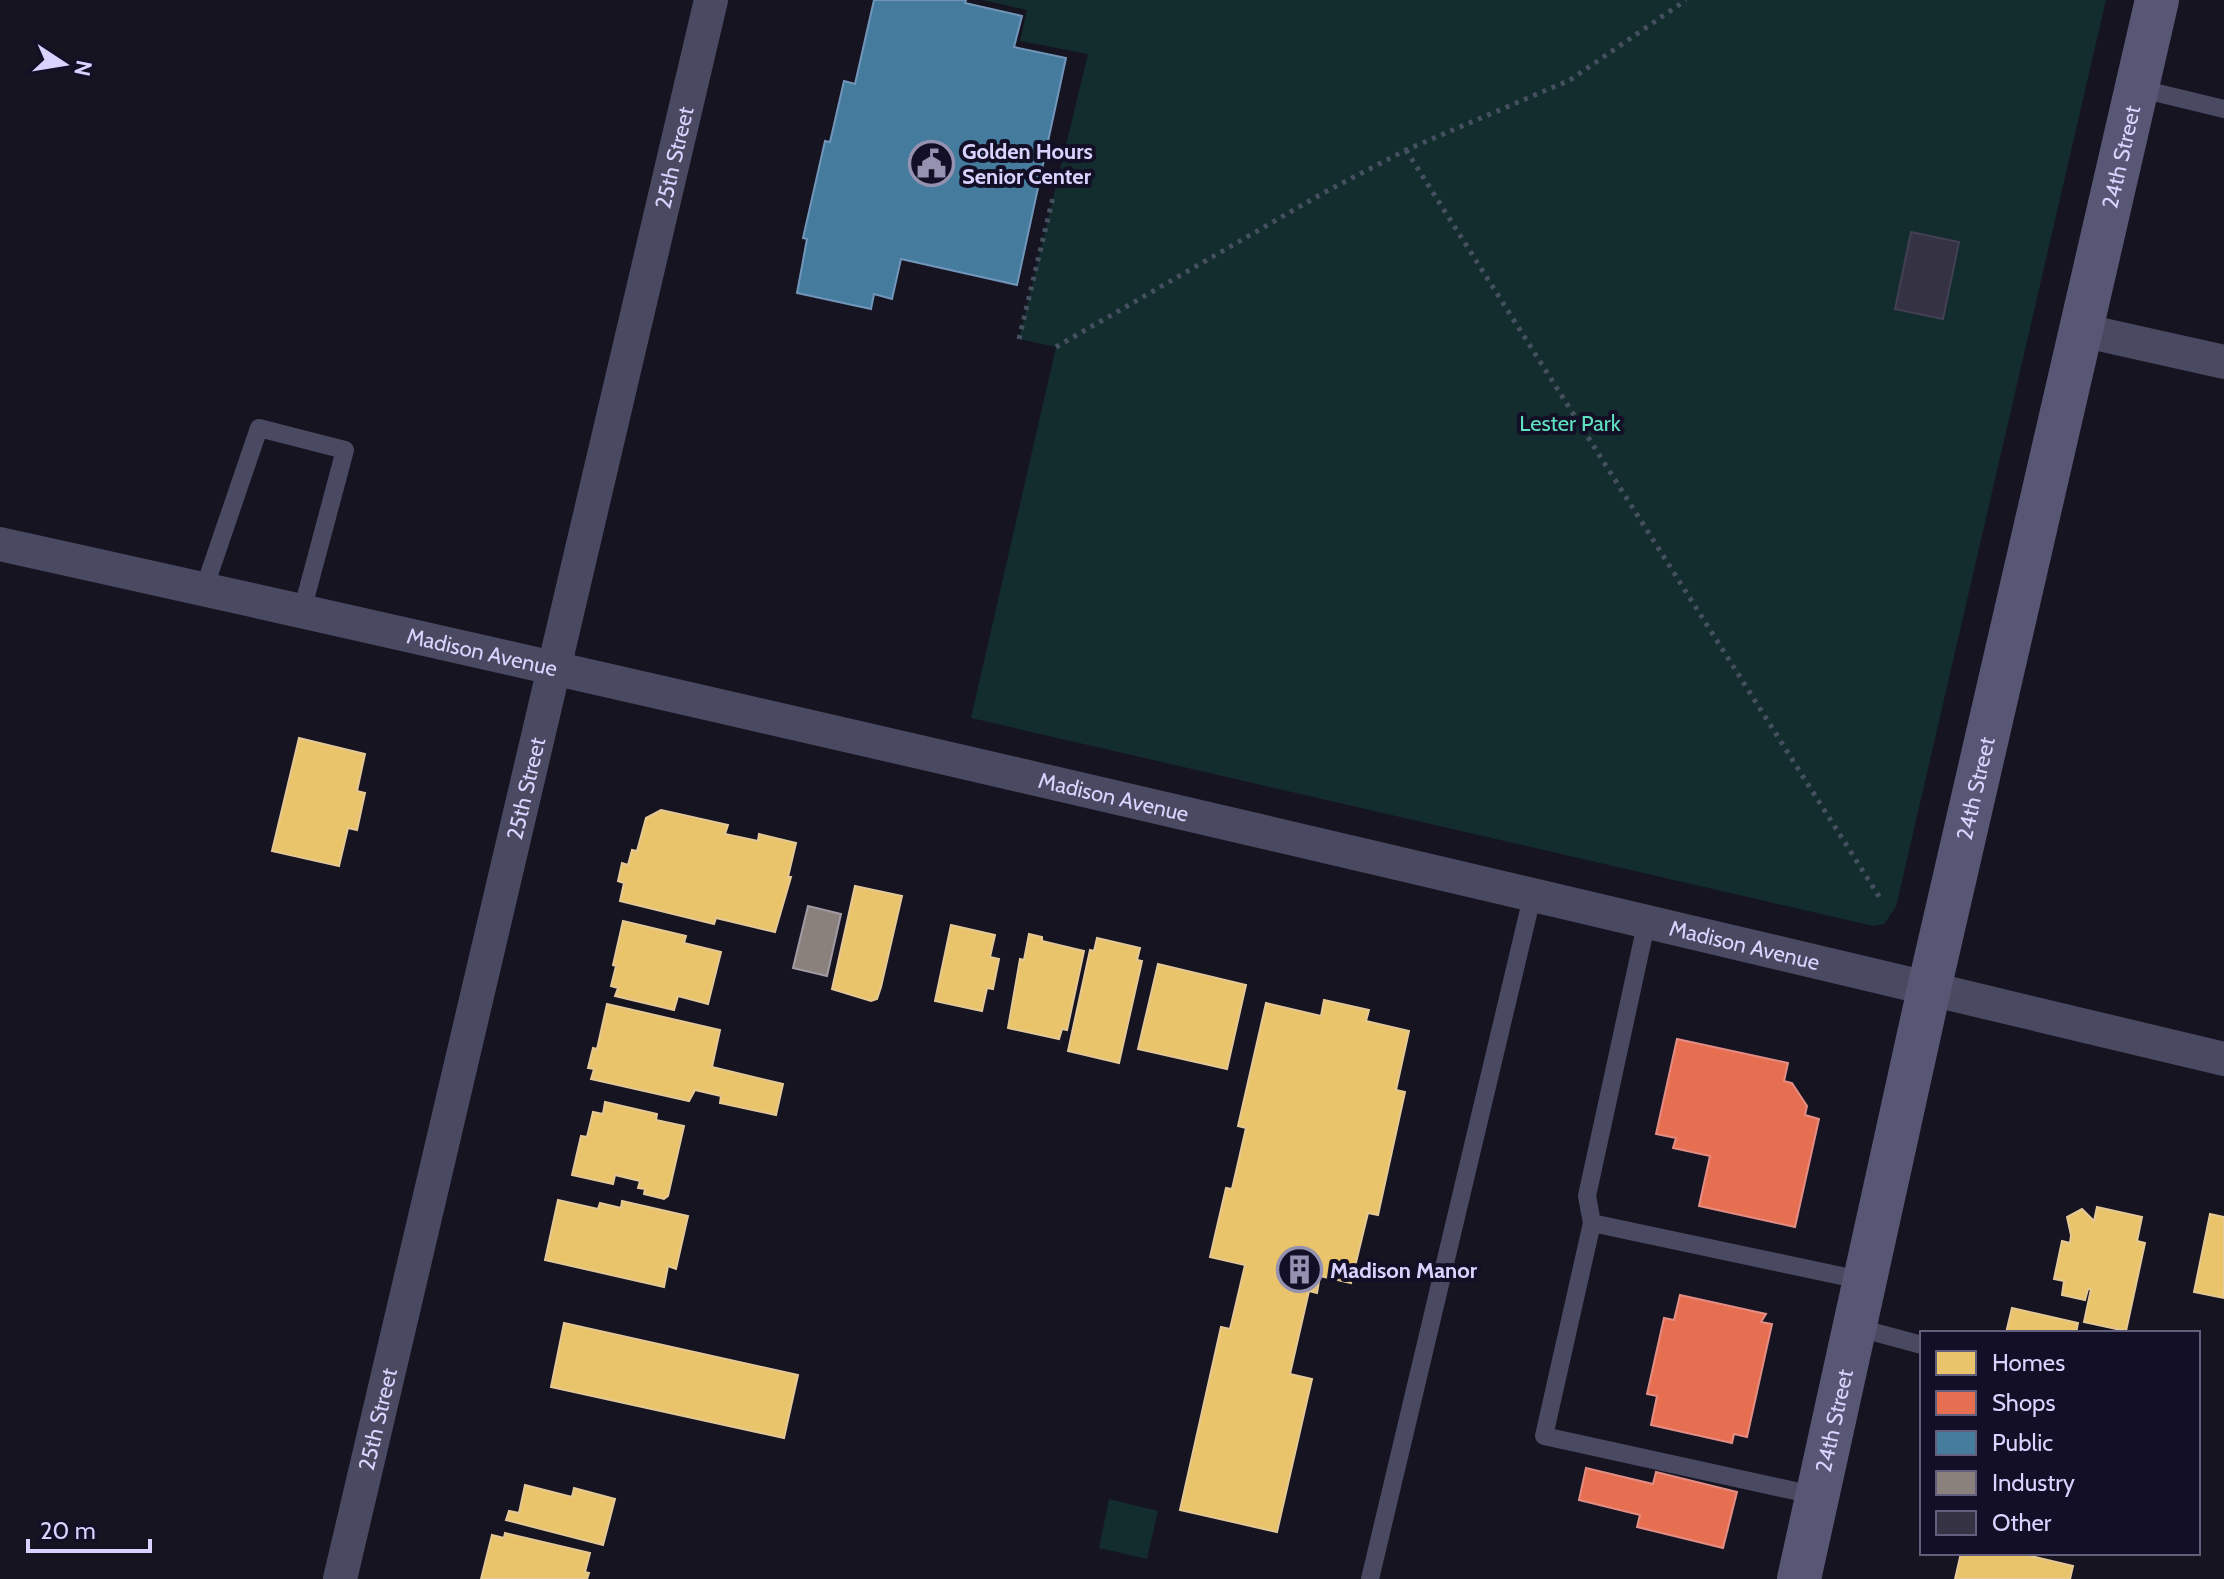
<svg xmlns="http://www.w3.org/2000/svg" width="2224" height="1579" viewBox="0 0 2224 1579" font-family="Cabin,sans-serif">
<rect width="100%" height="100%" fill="#161421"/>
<!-- green -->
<path fill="#132c2d" d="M982 0H2106L1896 907 1884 924 1873 926 971 718 1056 347 1019 339 1088 54 1020 41 1027 10Z
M1109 1499 1158 1511 1147 1559 1099 1548Z"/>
<!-- homes -->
<path fill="#e9c46a" stroke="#e4c997" stroke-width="2" d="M299 738 365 754 357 791 365 793 357 830 348 828 339 866 272 851Z
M661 810 728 825 725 834 758 841 759 834 796 843 788 877H791L775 932 716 918 714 924 620 901 624 883 618 881 622 863 628 865 632 850 637 851 646 818Z
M855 886 902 896 881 987 877 999 871 1001 832 989Z
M623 921 686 936 684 943 721 952 708 1004 678 996 674 1010 615 996 618 988 611 986 616 966 613 965Z
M951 925 995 935 990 957 999 959 993 989 987 988 982 1011 935 1001Z
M1029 934 1042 937V941L1084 951 1067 1030 1062 1029 1059 1039 1008 1028 1020 959 1024 960Z
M1097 938 1140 948 1137 960 1142 961 1119 1063 1068 1051 1090 950 1094 951Z
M1158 964 1246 985 1227 1069 1138 1049Z
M1324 1000 1369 1010 1366 1021 1409 1031 1396 1090 1405 1092 1378 1215 1368 1213 1351 1283 1320 1276 1317 1293 1309 1291 1290 1374 1312 1379 1277 1532 1180 1510 1221 1327 1230 1329 1245 1265 1210 1257 1226 1188 1232 1189 1246 1128 1238 1126 1266 1003 1321 1016Z
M607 1004 720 1030 712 1067 783 1084 776 1115 720 1103 721 1096 695 1090 689 1101 591 1079 594 1069 588 1068 593 1048 597 1049Z
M605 1102 657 1114 656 1120 684 1126 668 1196 664 1199 644 1194 645 1189 638 1188 640 1181 615 1175 613 1184 572 1175 581 1136 587 1137 593 1112 603 1114Z
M558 1200 598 1209 600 1203 621 1208 622 1201 688 1216 676 1269 668 1266 664 1287 545 1260Z
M2097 1207 2142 1217 2137 1241 2145 1243 2126 1331 2084 1322 2091 1289H2088L2085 1300 2062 1295 2064 1281 2054 1279 2062 1241 2070 1243 2071 1235 2067 1217 2082 1209 2094 1221Z
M2210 1214 2224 1217V1298L2194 1292Z
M2012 1308 2078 1323 2076 1333H2006Z
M564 1323 798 1375 784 1438 551 1387Z
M525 1485 572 1497 574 1488 615 1499 603 1545 506 1520 509 1511 519 1513Z
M505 1533 590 1553 585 1572 589 1573 587 1579H481L492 1535 504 1538Z
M1961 1553H2018L2073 1566 2070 1579H1955Z"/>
<!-- shops -->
<path fill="#e76f51" stroke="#e38d85" stroke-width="2" d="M1677 1039 1788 1063 1784 1081 1792 1083 1807 1106 1805 1115 1819 1119 1795 1227 1699 1206 1710 1156 1673 1148 1676 1138 1656 1134Z
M1680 1295 1766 1314 1761 1322 1772 1324 1747 1437 1734 1434 1732 1443 1651 1425 1657 1396 1647 1394 1664 1318 1674 1320Z
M1586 1468 1653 1484 1656 1472 1737 1492 1723 1548 1637 1527 1640 1515 1579 1500Z"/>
<!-- public -->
<path fill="#457b9d" stroke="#7196ba" stroke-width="2" d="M874 0H966L965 3 1022 16 1014 47 1066 58 1017 285 901 259 892 299 874 294 871 309 797 293 807 239 803 238 825 141 830 142 844 81 855 84Z"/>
<!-- industry -->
<path fill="#8a817c" stroke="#a29aa3" stroke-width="2" d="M808 906 841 914 827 976 793 968Z"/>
<!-- building -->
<path fill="#343243" stroke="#433f54" stroke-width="2" d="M1911 232 1959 242 1943 319 1895 309Z"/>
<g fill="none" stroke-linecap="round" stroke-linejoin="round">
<!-- path -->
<path stroke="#44505f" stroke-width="5" stroke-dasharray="4 6" stroke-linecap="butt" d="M1406 150 1880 898
M1019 339 1054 193
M1056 347 1325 192 1406 150 1570 80 1686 0"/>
<!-- lane -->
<path stroke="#4a4962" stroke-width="18" d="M2137 88 2224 109
M204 589 259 428 345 450 302 611
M1592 1223 1587 1196 1647 920
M1855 1327 1922 1345
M1818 1496 1544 1436 1592 1223 1865 1281
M1370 1579 1533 893"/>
<!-- street -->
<g stroke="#4a4962" stroke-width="34">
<path d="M2081 330 2224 362"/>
<path id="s1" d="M0 544C743 708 1484 882 2224 1059"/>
<path id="s2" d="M340 1579 711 0"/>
</g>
<!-- secondary -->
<path stroke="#575674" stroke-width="44" id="s3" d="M1799 1579 1929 989 2157 0"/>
</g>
<!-- icons -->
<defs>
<symbol id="civic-ring" viewBox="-11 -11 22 22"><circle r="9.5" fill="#130f26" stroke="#9591b1" stroke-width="1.5"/><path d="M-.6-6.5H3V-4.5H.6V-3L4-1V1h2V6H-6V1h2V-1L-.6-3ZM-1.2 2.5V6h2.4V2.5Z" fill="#9591b1"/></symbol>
<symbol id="building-ring" viewBox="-11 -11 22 22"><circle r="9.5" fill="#130f26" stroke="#9591b1" stroke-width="1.5"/><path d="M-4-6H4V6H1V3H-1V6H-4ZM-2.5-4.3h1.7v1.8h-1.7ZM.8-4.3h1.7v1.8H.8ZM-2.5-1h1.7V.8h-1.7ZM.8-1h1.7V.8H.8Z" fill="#9591b1"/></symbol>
</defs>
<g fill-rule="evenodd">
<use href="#civic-ring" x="906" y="138" width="51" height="51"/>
<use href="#building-ring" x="1274" y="1244" width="51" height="51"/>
</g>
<g text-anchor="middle" stroke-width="8" stroke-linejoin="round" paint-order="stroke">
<!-- poi labels -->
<g font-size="22" font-weight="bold" fill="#d9d4ff" stroke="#130f26" text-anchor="start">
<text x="962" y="159">Golden Hours<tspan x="962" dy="25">Senior Center</tspan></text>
<text x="1330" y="1278">Madison Manor</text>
</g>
<!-- street labels -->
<g font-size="22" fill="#d9d4ff" stroke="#130f26">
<text dy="8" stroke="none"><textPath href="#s3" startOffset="1458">24th Street</textPath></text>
<text dy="8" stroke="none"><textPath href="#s2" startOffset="1460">25th Street</textPath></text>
<text dy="8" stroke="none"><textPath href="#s1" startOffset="494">Madison Avenue</textPath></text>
<text dy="8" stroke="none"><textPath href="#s2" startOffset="812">25th Street</textPath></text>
<text dy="8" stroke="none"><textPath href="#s3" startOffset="810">24th Street</textPath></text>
<text dy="8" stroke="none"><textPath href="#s1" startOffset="1142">Madison Avenue</textPath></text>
<text dy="8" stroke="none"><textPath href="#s1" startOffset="1790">Madison Avenue</textPath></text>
<text dy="8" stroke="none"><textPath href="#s2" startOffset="164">25th Street</textPath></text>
<text dy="8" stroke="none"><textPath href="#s3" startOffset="162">24th Street</textPath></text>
</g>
<!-- park labels -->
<g font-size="22" fill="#5fe0c0" stroke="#130f26">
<text x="1570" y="431">Lester Park</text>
</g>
</g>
<!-- legend -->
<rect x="1920" y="1331" width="280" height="224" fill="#130f26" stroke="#625e7d" stroke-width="2"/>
<rect x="1936" y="1351" width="40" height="24" fill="#e9c46a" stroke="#625e7d" stroke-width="2"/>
<text x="1992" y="1371" font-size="24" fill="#d9d4ff">Homes</text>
<rect x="1936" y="1391" width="40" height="24" fill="#e76f51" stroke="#625e7d" stroke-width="2"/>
<text x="1992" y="1411" font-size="24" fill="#d9d4ff">Shops</text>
<rect x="1936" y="1431" width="40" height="24" fill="#457b9d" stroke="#625e7d" stroke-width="2"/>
<text x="1992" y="1451" font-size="24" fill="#d9d4ff">Public</text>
<rect x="1936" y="1471" width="40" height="24" fill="#8a817c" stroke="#625e7d" stroke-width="2"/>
<text x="1992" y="1491" font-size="24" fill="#d9d4ff">Industry</text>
<rect x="1936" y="1511" width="40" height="24" fill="#343243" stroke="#625e7d" stroke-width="2"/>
<text x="1992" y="1531" font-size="24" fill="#d9d4ff">Other</text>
<!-- north arrow -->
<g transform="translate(64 64) rotate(102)" stroke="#130f26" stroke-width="6" paint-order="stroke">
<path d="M0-6L14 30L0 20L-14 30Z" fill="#d9d4ff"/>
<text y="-12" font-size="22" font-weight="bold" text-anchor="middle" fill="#d9d4ff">N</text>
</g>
<!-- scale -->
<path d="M28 1539v12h122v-12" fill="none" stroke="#d9d4ff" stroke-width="4"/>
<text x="40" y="1539" font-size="24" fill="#d9d4ff" stroke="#130f26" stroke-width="6" paint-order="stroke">20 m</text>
</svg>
